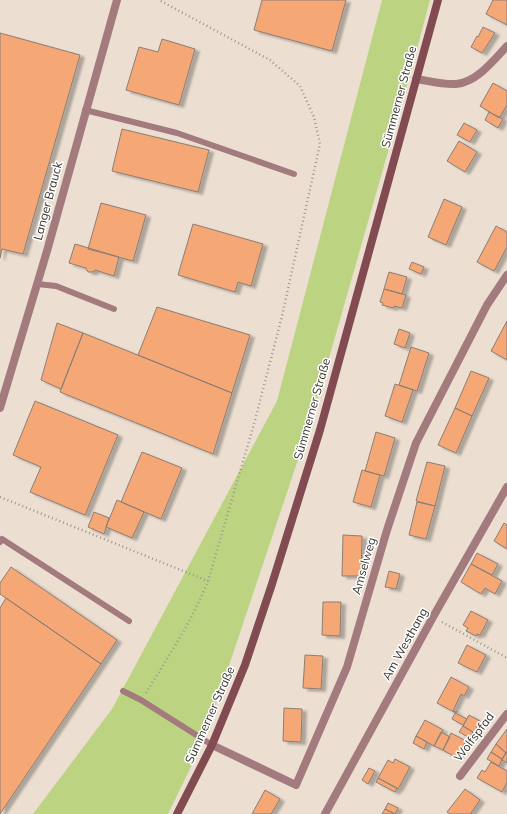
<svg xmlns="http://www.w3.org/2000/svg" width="507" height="814" viewBox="0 0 507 814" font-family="Mulish,sans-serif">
<defs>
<filter id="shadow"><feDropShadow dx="4.5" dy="2.5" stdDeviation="1" flood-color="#0004"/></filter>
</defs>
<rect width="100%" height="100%" fill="#ecdfd2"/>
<!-- green -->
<path fill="#bcd482" d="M382 0H430L410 75 311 421 204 740 168 814H33L112 709 277 401Z"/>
<!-- building -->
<path fill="#f5a875" stroke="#8d7d74" filter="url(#shadow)" d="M262 0H346L332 51 254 30Z
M493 0H507V25L486 14Z
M483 27 495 33 482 53 471 47 477 36 478 37Z
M0 33 80 55 23 254 2 249 0 258Z
M162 39 195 49 179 105 126 90 139 47 158 52Z
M493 83 507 91V105L499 118 480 106Z
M489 112 503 119 498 128 485 120Z
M464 123 477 130 470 142 457 135Z
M122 129 209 150 198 192 112 171Z
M459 141 477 152 465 172 447 161Z
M444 199 462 207 446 245 428 237Z
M101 203 146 215 133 261 88 249Z
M193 224 263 244 251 286 238 282 235 292 178 275Z
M496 226 507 232V247L494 271 477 262Z
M75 244 119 257 114 276 95 270 93 272H88L86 268 69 263Z
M412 262 424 267 421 274 409 269Z
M389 272 407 277 402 294 384 289Z
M384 289 406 295 402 308 394 306 393 308 382 305 383 303 380 302Z
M157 307 250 335 232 393 138 355Z
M507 321V360L491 351Z
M57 323 83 333 61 389 41 380Z
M399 329 410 333 405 348 394 344Z
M83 333 232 393 213 454 60 392Z
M411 347 429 353 417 391 399 385Z
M471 371 489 378 472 416 455 408Z
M395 384 413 390 402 422 385 416Z
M35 401 118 435 85 515 30 492 41 467 13 455Z
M455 408 472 416 456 453 438 445Z
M376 432 395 438 384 476 365 471Z
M142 452 182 468 161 519 121 502Z
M427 462 445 466 435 506 416 501Z
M362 470 380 475 371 507 353 502Z
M117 500 144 512 132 538 106 527Z
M417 502 435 506 426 539 409 535Z
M94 512 109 518 104 534 88 527Z
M504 523 507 525V549L494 541Z
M343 535 362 536 361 576H342Z
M477 553 498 564 492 575 471 564Z
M471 564 502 581 495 594 485 588 481 594 461 582Z
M11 567 117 640 101 664 0 594V583Z
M389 571 400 574 396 589 385 587Z
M6 598 101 664 0 814V608Z
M323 602H341L340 636 322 635Z
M471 611 488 620 480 635 477 634 476 636 466 631 468 628 463 625Z
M467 645 486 655 477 672 458 663Z
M305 655 323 656 321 689 303 688Z
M451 677 469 687 464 696 461 694 453 711 456 712 457 711 456 713 437 703Z
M284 708 302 709 301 742 283 741Z
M455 713 467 719 463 725 452 719Z
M469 715 480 721 474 733 463 726Z
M425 720 443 730 434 746 416 736Z
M463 726 473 732 470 738 459 732Z
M507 729V752L506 753 496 744Z
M441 732 450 737 443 750 434 746Z
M451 733 466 741 457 758 443 750Z
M416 736 427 742 424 749 413 743Z
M496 744 506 753 502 759 491 752Z
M491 752 502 759 499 766 487 759Z
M506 752H507V763L502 760Z
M395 759 410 767 398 789 378 778 388 760 393 763Z
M491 762 507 771V782L502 792 477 778 482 770 485 772Z
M369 768 375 771 368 784 362 780Z
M378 778 397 788 395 792 376 782Z
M465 789 480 800 471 813 472 814H450L447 812Z
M265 790 280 799 271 814H252Z
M388 803 398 808 395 814 385 809Z
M385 809 395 814H382Z"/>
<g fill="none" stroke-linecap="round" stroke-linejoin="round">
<!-- path -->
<path stroke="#a1978d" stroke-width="2.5" stroke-dasharray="1 3" stroke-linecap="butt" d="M0 497 208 581
M442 622 507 658
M146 693C168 657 192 621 208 581L254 424 282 316 320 144 314 117 300 86 270 60 159 0"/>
<!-- lane -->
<path stroke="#a37b7f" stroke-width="6" d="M85 110 177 133 294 174
M37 284 56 286 114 309
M0 542 2 539 129 621
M123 691 141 700 212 745"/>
<!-- street -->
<path stroke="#a37b7f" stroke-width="8" d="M416 79C429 81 443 85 456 84 477 82 494 60 507 46
M0 408 47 251 117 0
M212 745 296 785 347 667 387 530 416 443 487 305 507 275
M460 776 507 714
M325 814 433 617 507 487"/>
<!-- secondary -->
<path stroke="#824a51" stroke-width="8" d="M177 814 212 745 245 665 272 584 320 430 438 0"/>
</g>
<g text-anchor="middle" stroke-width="3" stroke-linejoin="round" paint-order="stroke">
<!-- street labels -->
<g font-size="12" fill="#37322c" stroke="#fff">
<text transform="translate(399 97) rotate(-75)" y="4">Sümmerner Straße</text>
<text transform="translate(48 201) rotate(-75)" y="4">Langer Brauck</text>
<text transform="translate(312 409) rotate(-74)" y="4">Sümmerner Straße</text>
<text transform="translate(364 566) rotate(-74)" y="4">Amselweg</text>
<text transform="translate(405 644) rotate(-61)" y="4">Am Westhang</text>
<text transform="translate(210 715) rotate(-66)" y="4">Sümmerner Straße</text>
<text transform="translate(474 737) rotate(-53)" y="4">Wolfspfad</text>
</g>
</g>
</svg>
